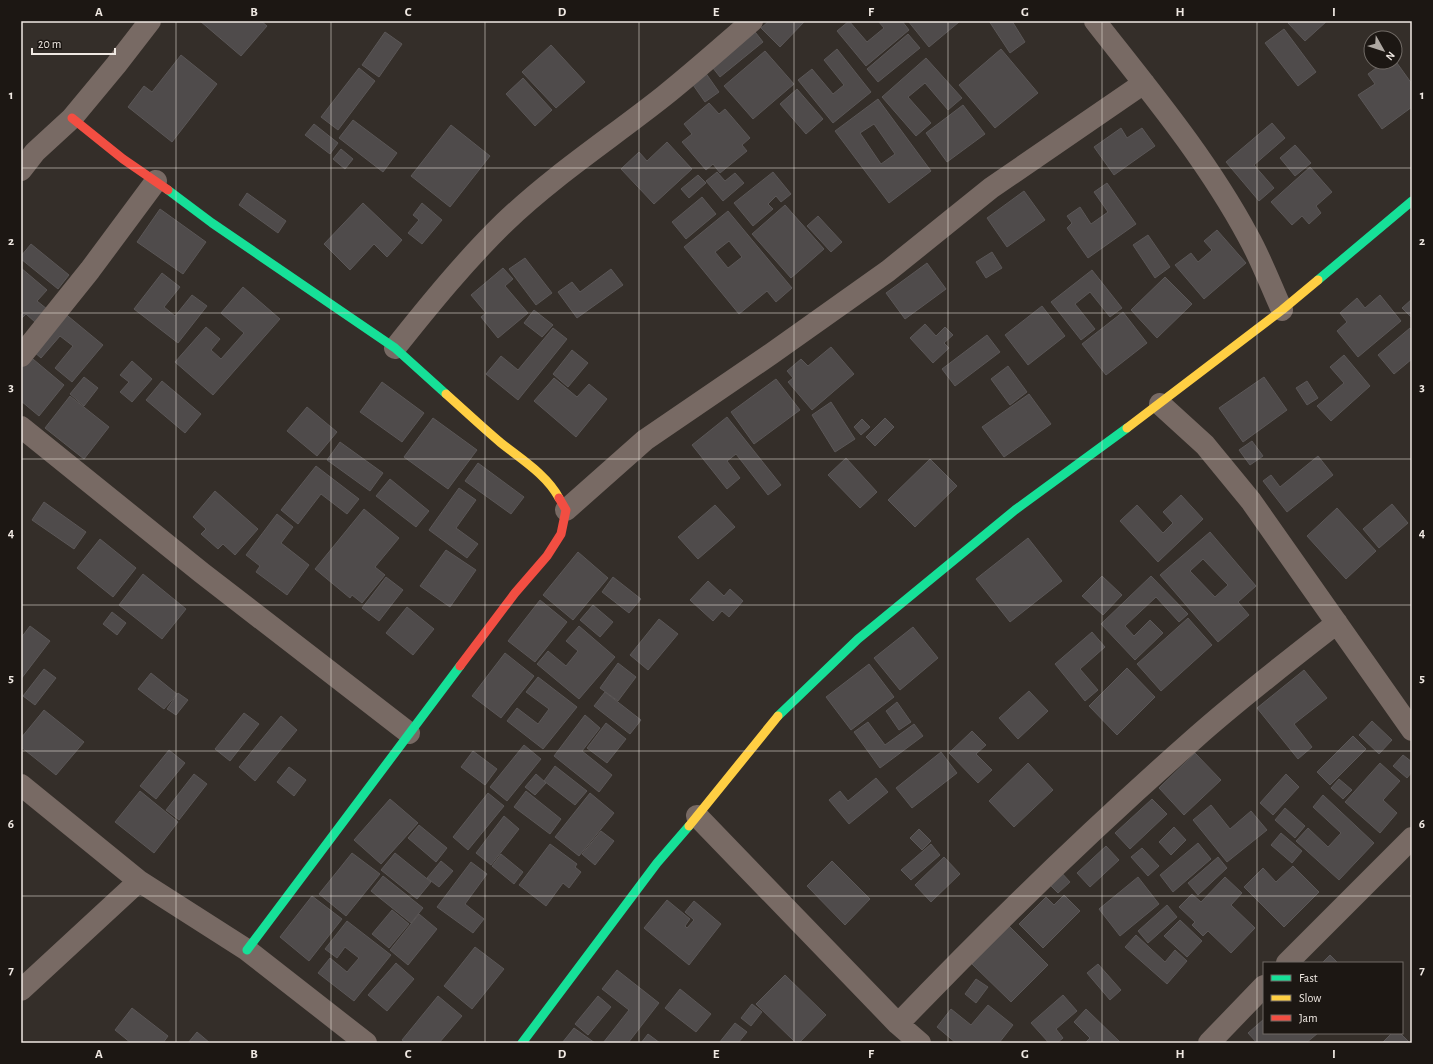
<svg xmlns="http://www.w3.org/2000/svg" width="1433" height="1064" viewBox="0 0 1433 1064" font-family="'Alegreya Sans',sans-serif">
<rect width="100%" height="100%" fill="#342e29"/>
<!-- building -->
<path fill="#4f4b4b" stroke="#5b5757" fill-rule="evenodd" d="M200 21H261L267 26 241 56Z
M769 21H805L780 47 761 28Z
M849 21 867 42 884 28 878 21H902L909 30 866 66 837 31Z
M908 21H958L959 22 929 47Z
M989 21H1012L1025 42 1010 53Z
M1291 21H1327L1305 41 1288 23Z
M752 28 763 42 720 77 709 63Z
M1284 29 1316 72 1298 86 1265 43Z
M385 32 402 44 379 77 362 65Z
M908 34 920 48 878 82 867 69Z
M551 45 585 82 556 108 522 72Z
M837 49 871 92 833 123 798 80 812 69 833 94 844 85 824 60Z
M1001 49 1038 93 995 128 959 85Z
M765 51 794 84 753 119 724 86Z
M181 55 217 84 172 142 128 107 144 86 152 92Z
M926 58 962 98 948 110 925 83 908 97 931 123 916 136 882 97Z
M1384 62H1387L1390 67 1397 63 1412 84V107L1382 129 1358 95 1375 84 1368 74Z
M359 68 375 81 338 130 321 117Z
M705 72 719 92 705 102 691 82Z
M523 78 552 110 535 126 506 94Z
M797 89 823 119 806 134 780 104Z
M878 99 931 171 889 203 835 131ZM874 124 895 154 881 164 860 133Z
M709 103 719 114 725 109 750 138 742 145 747 151 720 173 713 164 706 170 682 142 692 134 684 124Z
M963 105 985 134 947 162 926 133Z
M353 120 397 153 383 172 339 138Z
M1272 123 1285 138 1254 165 1274 188 1259 201 1226 162Z
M314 124 338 143 330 154 305 135Z
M451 125 490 156 450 207 411 176Z
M1121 128 1127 138 1142 128 1155 146 1114 175 1094 147Z
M667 142 692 169 654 204 621 169 639 152 647 161Z
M1295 145 1311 163 1295 176 1280 158Z
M341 149 353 159 345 169 333 159Z
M1310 167 1332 192 1316 206 1321 213 1309 224 1302 216 1292 225 1271 202Z
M717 172 725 181 735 173 744 183 723 201 706 181Z
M773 172 791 194 781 202 776 196 768 204 773 209 753 226 734 203Z
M698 175 706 183 689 198 681 189Z
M1107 183 1136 224 1088 258 1067 228 1072 223 1067 216 1080 207 1091 224 1108 212 1094 192Z
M1024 191 1045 220 1007 247 987 218Z
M247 193 286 221 278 233 239 205Z
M702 197 716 214 686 239 672 222Z
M363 203 402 240 387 257 374 244 350 270 324 244Z
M422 203 442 220 422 244 408 233 419 220 413 215Z
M785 205 824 249 791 278 752 234Z
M160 209 206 242 183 274 137 242Z
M728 211 792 288 776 302 767 291 739 314 684 247ZM729 241 742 257 728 268 715 252Z
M818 216 842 242 831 252 807 226Z
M1217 230 1246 263 1204 299 1175 265 1191 253 1198 262 1212 250 1204 241Z
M1148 235 1170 267 1155 278 1133 245Z
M31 244 69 275 58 289 21 259V256Z
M992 252 1002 268 986 278 976 262Z
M525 258 552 293 536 305 509 269Z
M927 263 946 289 905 319 886 293Z
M21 268 47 290 37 301 47 309 35 322 26 314 21 319Z
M503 268 513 279 505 286 528 313 498 338 481 317 486 313 471 295Z
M611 269 623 285 577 318 558 292 572 282 580 292Z
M1092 270 1122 308 1110 317 1090 292 1075 304 1095 329 1081 340 1051 302Z
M162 273 180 287 164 307 175 316 192 295 207 306 178 343 134 309Z
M1165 277 1192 304 1157 338 1131 310Z
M243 287 280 319 213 395 175 362 206 327 220 339 211 350 221 359 244 333 221 313Z
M1380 295 1401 321 1358 357 1337 331 1347 322 1340 313 1357 298 1365 308Z
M1412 299V318L1402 308Z
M1042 306 1065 336 1028 365 1005 335Z
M57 307 103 345 72 382 55 368 73 346 60 336 41 358 26 345Z
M534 310 553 325 542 337 524 323Z
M1123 312 1147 343 1106 375 1082 344Z
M925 324 936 336 945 327 953 335 944 343 949 348 933 363 910 338Z
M553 328 567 339 518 400 486 374 501 356 518 370Z
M1410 328 1412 331V359L1394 374 1378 355Z
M987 335 1000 352 955 386 942 369Z
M831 347 854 374 812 410 788 382 793 378 787 371 801 359 808 366Z
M21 349 64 385 39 416 21 401Z
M572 350 588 363 568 387 553 374Z
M1344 355 1370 386 1331 421 1317 406 1344 383 1330 367Z
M132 361 152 379 132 402 120 392 129 382 120 375Z
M1008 366 1027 392 1010 405 991 379Z
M84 377 98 388 84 406 70 394Z
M1264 377 1287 410 1243 442 1219 408Z
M554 378 577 397 589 384 607 399 576 437 534 401Z
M776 379 800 410 754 444 731 412Z
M162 381 201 414 185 433 146 400Z
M1307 381 1318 398 1307 405 1296 388Z
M382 382 424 413 402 442 360 412Z
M1029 394 1051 424 1004 457 982 427Z
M70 396 109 427 84 459 45 428Z
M831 402 855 439 835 452 812 415Z
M307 407 337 432 317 456 287 431Z
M727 417 781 485 768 495 736 454 727 461 740 478 727 489 692 445Z
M433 418 477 450 448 489 404 457Z
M885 418 894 427 875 446 866 437Z
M862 419 870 427 861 435 854 427Z
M1252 441 1263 456 1250 465 1239 450Z
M340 442 383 473 370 491 327 460Z
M1318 456 1333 475 1287 512 1263 481 1271 475 1280 487Z
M846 458 877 492 860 508 828 475Z
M930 459 957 486 915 527 888 500Z
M478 463 524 497 511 514 465 481Z
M316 466 359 499 347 514 321 494 298 524 281 510Z
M390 479 429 511 416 527 376 496Z
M459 488 476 500 456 528 478 544 467 558 429 530Z
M215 491 258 529 235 555 223 544 218 549 201 534 206 529 193 517Z
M1181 495 1203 519 1158 562 1120 521 1137 505 1163 533 1173 523 1163 512Z
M44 502 86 532 74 549 32 520Z
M1392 504 1408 523 1379 548 1363 529Z
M715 505 735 527 698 559 678 537Z
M1337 508 1376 551 1346 579 1307 536Z
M364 509 399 538 375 567 385 575 362 603 352 595 350 598 315 569Z
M277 514 293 527 281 543 309 565 287 595 256 572 260 566 246 555Z
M1210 532 1256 586 1238 602 1249 615 1218 642 1160 575ZM1203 559 1228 585 1215 597 1190 571Z
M1028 538 1062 581 1010 622 976 579Z
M100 539 136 568 113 597 77 568Z
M446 550 476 570 450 607 420 586Z
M578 552 608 578 573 620 543 595Z
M143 574 186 609 162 639 119 605Z
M1102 576 1122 595 1103 615 1082 596Z
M1151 576 1188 614 1179 622 1156 597 1125 626 1134 636 1150 620 1163 633 1135 660 1101 624Z
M386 577 403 590 379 621 362 608Z
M613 577 641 599 629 613 602 592Z
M708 581 724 596 730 589 743 601 729 617 722 611 713 621 690 600Z
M540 600 567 622 535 662 508 641Z
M593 605 613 622 600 637 580 620Z
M407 607 434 629 413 655 386 633Z
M112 612 126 623 117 635 103 624Z
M1188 618 1212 645 1161 691 1137 664Z
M659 619 678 634 648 670 630 655Z
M30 626 50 641 21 679V638Z
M579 626 615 657 579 699 537 664 548 651 566 666 578 651 566 641Z
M913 627 938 658 900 690 874 658Z
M1092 632 1105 647 1080 669 1098 690 1085 701 1055 664Z
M505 653 534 676 501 718 472 696Z
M618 663 636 677 618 701 600 688Z
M869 664 894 697 851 730 826 697Z
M1127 668 1155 697 1117 735 1089 706Z
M44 669 56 678 35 705 23 696Z
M1304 670 1327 698 1294 724 1312 747 1298 759 1257 708Z
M151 673 177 694 164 709 138 689Z
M538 677 577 707 543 749 507 721 517 708 538 724 549 709 526 692Z
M1029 691 1048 711 1018 739 999 718Z
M605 692 641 720 630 734 594 706Z
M178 693 188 700 176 715 167 709Z
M897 702 911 722 899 730 886 711Z
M44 710 84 742 56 775 21 747V738Z
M244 713 259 724 230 761 215 749Z
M585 715 600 728 582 751 612 775 599 792 554 756Z
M281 716 297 730 255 781 239 767Z
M1372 721 1392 740 1379 754 1359 735Z
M868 722 885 745 914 724 923 736 880 768 854 732Z
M606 723 626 739 607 763 587 748Z
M972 731 986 745 976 754 992 770 978 783 949 753Z
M1353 736 1366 749 1330 785 1317 772Z
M524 745 541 759 507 801 490 787Z
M169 750 185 763 156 799 140 786Z
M473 751 497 769 485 785 461 767Z
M941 752 957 773 912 808 896 788Z
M1195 753 1221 780 1184 815 1159 788Z
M1403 755 1412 762V772L1407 778 1393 766Z
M1028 763 1053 790 1014 827 989 801Z
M1380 763 1400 781 1383 800 1397 813 1380 833 1345 802Z
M555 766 587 791 575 805 544 781Z
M289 767 306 780 294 796 277 782Z
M194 774 207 784 179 820 166 810Z
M536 774 546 783 535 795 525 787Z
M1286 774 1299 787 1273 815 1260 803Z
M876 778 888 792 849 824 829 800 840 791 848 801Z
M1339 779 1352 790 1343 799 1331 788Z
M140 791 178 822 154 853 115 822Z
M526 791 561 819 550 834 514 807Z
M488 793 504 806 468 850 453 837Z
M590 793 614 813 579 856 555 837Z
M1323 795 1374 843 1339 880 1296 841 1308 828 1328 847 1341 833 1313 807Z
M390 799 418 823 381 864 354 840Z
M1152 799 1167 814 1130 849 1115 833Z
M1211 805 1230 829 1251 811 1267 830 1227 862 1193 820Z
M1285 808 1305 826 1295 838 1275 820Z
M504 816 519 829 491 865 476 853Z
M419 825 447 848 436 862 408 838Z
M1174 827 1186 840 1171 855 1159 842Z
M919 829 931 841 922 850 910 838Z
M601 831 614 841 595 865 582 854Z
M1281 833 1302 851 1292 863 1271 845Z
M1198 843 1211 859 1173 892 1160 875Z
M550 844 577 864 575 867 581 872 569 888 563 883 546 906 519 885Z
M931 844 940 855 911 880 901 870Z
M1106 846 1119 860 1090 887 1077 873Z
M1142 848 1159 866 1148 876 1131 857Z
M352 853 380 874 346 916 319 894Z
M395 853 431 882 417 899 381 870Z
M501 854 523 872 514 884 492 866Z
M944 857 960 874 931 902 915 885Z
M1218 857 1227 868 1198 895 1188 883Z
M441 861 453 871 439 887 427 878Z
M832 861 870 899 845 925 807 886Z
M471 862 487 874 465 904 484 919 473 933 437 907Z
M1293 866 1319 892 1284 927 1244 887 1263 868 1276 882Z
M1060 871 1070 882 1058 893 1048 883Z
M383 876 423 908 411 923 371 891Z
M1138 877 1159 904 1120 936 1099 909Z
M1225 877 1242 893 1231 905 1255 928 1231 953 1208 931 1203 936 1192 925 1195 922 1179 907 1192 894 1201 902Z
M1064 895 1080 911 1043 948 1019 924 1046 897 1054 905Z
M312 896 342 919 309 961 280 937Z
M667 900 690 919 685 926 687 928 694 920 685 912 694 901 721 924 689 965 644 928Z
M1167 905 1177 917 1148 943 1138 931Z
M392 910 409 924 389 948 372 934Z
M419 914 437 929 408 965 390 950Z
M1180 920 1202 941 1187 957 1164 936Z
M347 921 391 955 354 1001 318 973 330 958 347 972 359 958 345 947 337 958 325 949Z
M1009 926 1048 965 1011 1002 972 964Z
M1136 935 1165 962 1175 950 1187 961 1167 984 1125 947Z
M475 947 504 969 472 1009 444 986Z
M1330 955 1338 963H1322Z
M396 963 414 979 387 1011 368 995Z
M1098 964 1121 990 1110 1000 1087 973Z
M617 970 659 1003 628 1043H603L629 1010 602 989Z
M785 975 826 1015 799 1043H796L756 1004Z
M976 979 988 987 976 1003 965 994Z
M680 989 711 1014 696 1032 665 1008Z
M1063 995 1077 1011 1056 1029 1063 1038 1057 1043H1049L1031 1023Z
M438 996 462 1016 439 1043H406L402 1040Z
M598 996 611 1007 588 1035 575 1024Z
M752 1004 762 1012 751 1026 741 1018Z
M988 1005 1013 1025 999 1043H956L937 1027 951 1009 971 1025Z
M132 1008 168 1036 163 1043H131L115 1030Z
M1086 1009 1121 1043H1085L1090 1038 1074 1022Z
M1264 1019V1033H1318L1306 1043H1257L1248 1033Z
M735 1023 747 1032 738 1043H719Z
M574 1028 595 1043H562Z
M197 1032 210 1043H188Z
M1392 1033H1400L1410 1043H1382Z
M648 1034 660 1043H641Z"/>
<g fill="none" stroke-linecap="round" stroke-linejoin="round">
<!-- street -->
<path stroke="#786a64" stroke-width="22" d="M1095 21C1149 90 1206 158 1248 236 1261 259 1271 286 1282 310
M21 170 35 152 72 118 116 65 150 21
M395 348C430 304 465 261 505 222 554 175 611 138 664 96 694 72 723 46 752 21
M21 356 90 270 156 181
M1160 404 1205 445 1251 501 1412 730
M21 427 202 573 409 733
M566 510 645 440 771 354 888 271 991 188 1144 83
M21 785 139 881 247 950 366 1043
M697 816 898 1024 920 1043
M1287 963 1412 838
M21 990 139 881
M898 1024C993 925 1091 830 1194 739 1240 698 1288 661 1337 623
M1209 1043 1264 986"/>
<!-- fast -->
<path stroke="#16e098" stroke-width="9" d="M168 190 212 223 395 348 446 394
M1318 280 1412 201
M778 716 858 639 1015 510 1127 428
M247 950 460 666
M522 1043 657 863 689 826"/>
<!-- slow -->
<path stroke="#ffcf43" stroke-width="9" d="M446 394C464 410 482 427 501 443 521 459 547 475 559 498
M1127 428 1282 310 1318 280
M689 826 778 716"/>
<!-- jam -->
<path stroke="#f24e42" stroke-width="9" d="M72 118 123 159 168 190
M460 666 515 593 547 556 561 534 566 510 559 498"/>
</g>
<!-- grid -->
<path fill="none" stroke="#f0e9e3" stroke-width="1" stroke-opacity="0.55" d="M176 21V1043M331 21V1043M485 21V1043M639 21V1043M794 21V1043M948 21V1043M1102 21V1043M1257 21V1043M21 168H1412M21 313H1412M21 459H1412M21 605H1412M21 751H1412M21 896H1412"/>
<!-- border -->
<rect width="1433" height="1064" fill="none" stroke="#1c1713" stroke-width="44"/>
<!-- legend -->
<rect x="1263" y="962" width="140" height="72" fill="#1c1713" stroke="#716b66"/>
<rect x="1271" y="975" width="20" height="6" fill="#16e098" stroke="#716b66"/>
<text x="1299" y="982" font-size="12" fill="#f0e9e3">Fast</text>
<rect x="1271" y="995" width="20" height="6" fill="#ffcf43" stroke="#716b66"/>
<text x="1299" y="1002" font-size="12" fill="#f0e9e3">Slow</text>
<rect x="1271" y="1015" width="20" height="6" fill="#f24e42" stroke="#716b66"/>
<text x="1299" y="1022" font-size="12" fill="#f0e9e3">Jam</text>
<!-- north arrow -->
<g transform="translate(1383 50) rotate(129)"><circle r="19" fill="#1c1713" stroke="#716b66"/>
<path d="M0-3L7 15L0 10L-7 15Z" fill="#aea8a2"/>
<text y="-6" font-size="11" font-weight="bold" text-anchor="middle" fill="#f0e9e3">N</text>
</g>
<!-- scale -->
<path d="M32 48v6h83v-6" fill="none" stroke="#f0e9e3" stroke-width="2"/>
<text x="38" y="48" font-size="12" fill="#f0e9e3" stroke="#1c1713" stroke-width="3" paint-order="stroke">20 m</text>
<rect x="22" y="22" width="1389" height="1020" fill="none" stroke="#f0e9e3" stroke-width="1.5"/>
<g font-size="13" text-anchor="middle" font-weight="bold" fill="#f0e9e3">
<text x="99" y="16">A</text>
<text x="254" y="16">B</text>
<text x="408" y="16">C</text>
<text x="562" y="16">D</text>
<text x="716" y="16">E</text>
<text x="871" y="16">F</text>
<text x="1025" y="16">G</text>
<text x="1180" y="16">H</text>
<text x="1334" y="16">I</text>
<text x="11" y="99">1</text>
<text x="1422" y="99">1</text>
<text x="11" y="245">2</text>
<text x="1422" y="245">2</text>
<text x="11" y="391">3</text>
<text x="1422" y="391">3</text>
<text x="11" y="537">4</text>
<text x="1422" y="537">4</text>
<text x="11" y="682">5</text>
<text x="1422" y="682">5</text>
<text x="11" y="828">6</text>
<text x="1422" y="828">6</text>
<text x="11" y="974">7</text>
<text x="1422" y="974">7</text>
<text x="99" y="1058">A</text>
<text x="254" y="1058">B</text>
<text x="408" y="1058">C</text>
<text x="562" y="1058">D</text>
<text x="716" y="1058">E</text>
<text x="871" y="1058">F</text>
<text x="1025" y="1058">G</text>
<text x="1180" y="1058">H</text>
<text x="1334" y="1058">I</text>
</g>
</svg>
